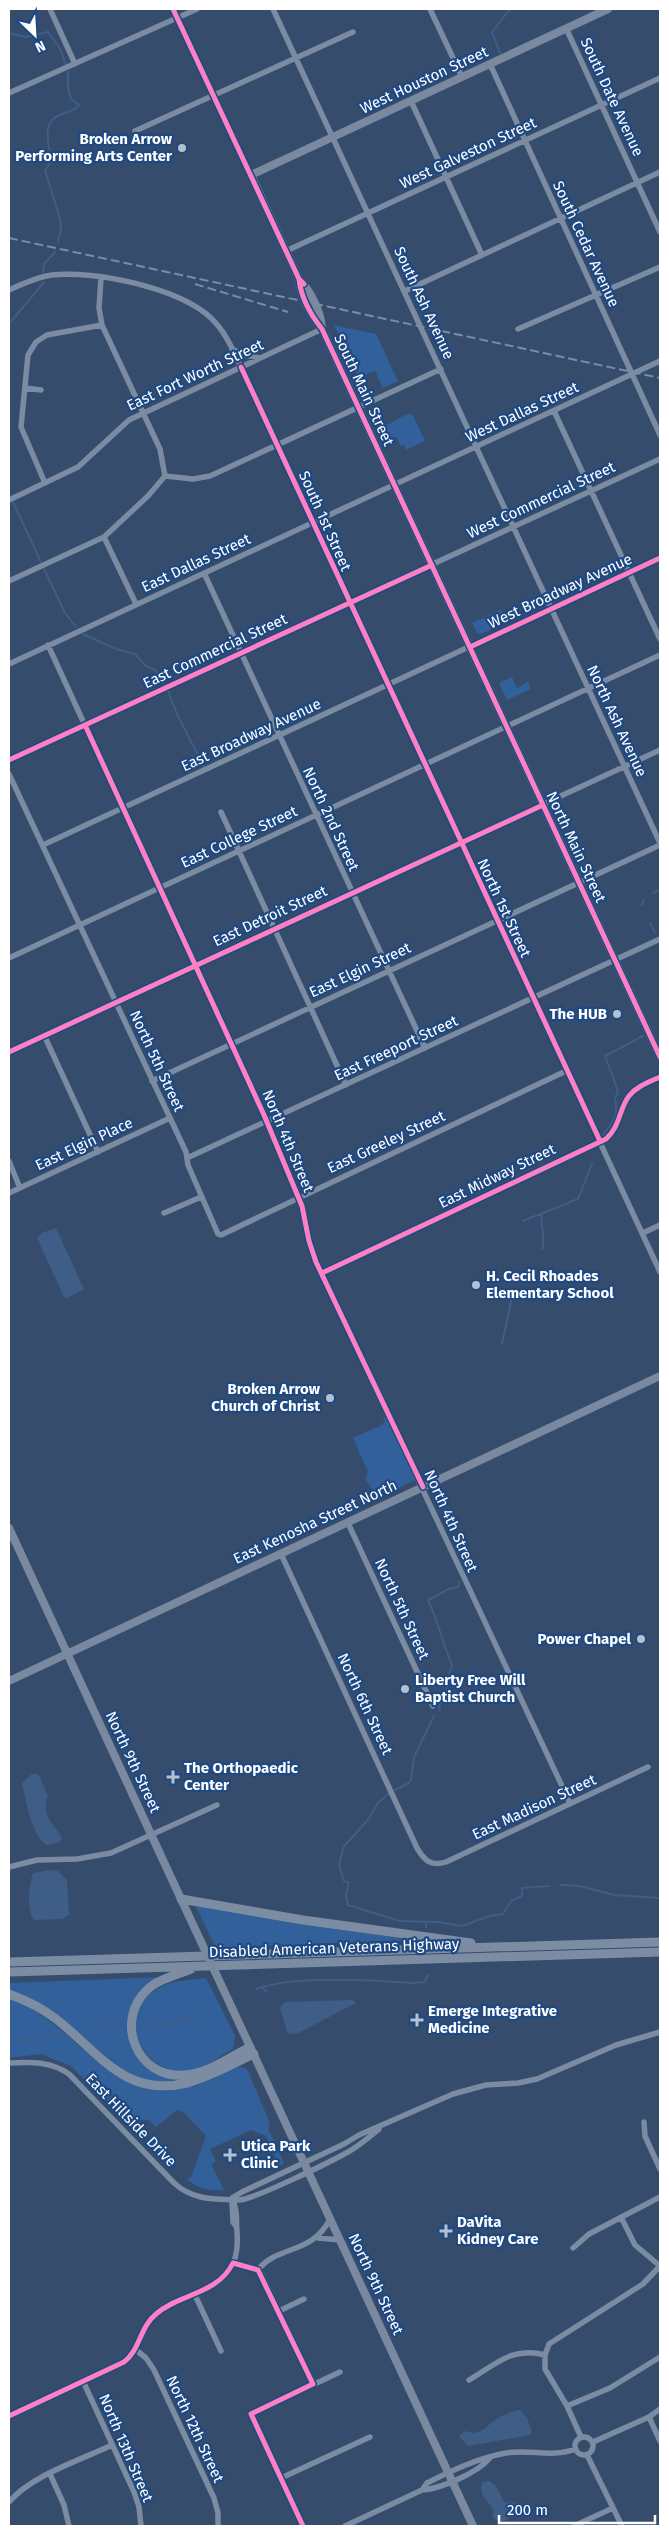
<svg xmlns="http://www.w3.org/2000/svg" width="669" height="2535" viewBox="0 0 669 2535" font-family="'Fira Sans',sans-serif">
<rect width="100%" height="100%" fill="#354c6c"/>
<!-- green -->
<path fill="#32609a" d="M334 325 376 334 398 381 383 388 375 371 358 378Z
M407 414H412L425 441 406 450 404 445 401 446 396 437 388 441 381 428Z
M501 610 506 621 505 623 481 634 477 633 472 623Z
M512 677 517 688 528 681 531 689 507 700 499 683Z
M387 1417 415 1480 378 1498 365 1479 368 1472 353 1438 384 1424 385 1421 382 1419Z
M196 1907H202L411 1940 216 1948Z
M163 1977 154 1981 128 2024 150 2069 200 2076 159 2083 129 2076 78 2034 9 1991V1983Z
M206 1978 235 2036 233 2049C220 2056 204 2069 188 2071 143 2076 115 2017 154 1991 169 1980 189 1980 206 1978Z
M9 1999C83 2024 110 2115 202 2083 214 2079 225 2072 236 2066L247 2069 270 2123 268 2128 284 2163 276 2169 274 2166 278 2163 266 2136 251 2130 210 2149 216 2161 211 2164 224 2190C209 2191 198 2189 187 2179L191 2177 206 2136 183 2112 177 2110 156 2127 149 2120 124 2119 71 2066 41 2054 9 2058Z"/>
<!-- water -->
<path fill="#3f5e87" d="M56 1228 84 1289 67 1298 64 1297 37 1238 42 1233Z
M32 1774H38L48 1796C41 1817 52 1821 62 1838L59 1842 47 1845C32 1837 26 1801 22 1783Z
M49 1870 58 1871 67 1880 69 1915 62 1919 34 1920C26 1910 29 1884 33 1873Z
M353 2000 356 2003 298 2033 288 2034 280 2008 285 2002Z
M520 2410 527 2418 532 2432 530 2435 468 2446 459 2436 465 2431C481 2437 485 2426 497 2419 504 2415 512 2411 520 2410Z
M489 2481 496 2486 504 2502 519 2503 520 2510 505 2521 500 2522 493 2518V2510C488 2500 478 2495 482 2482Z"/>
<g fill="none" stroke-linecap="round" stroke-linejoin="round">
<!-- stream -->
<path stroke="#3f5e87" stroke-width="2" d="M9 33 26 37 48 32 59 47 66 64
M500 53 492 32 510 9
M58 242 61 228 60 219 45 170 51 162C50 145 39 122 62 114 69 111 74 111 79 105L71 99 68 88V72
M43 272 44 264 55 252
M9 324 44 282
M13 502 41 562
M44 569 65 613 76 627
M83 634 116 649 135 654 146 666 155 670 165 685
M168 691 177 714 204 767
M653 893 660 890
M642 905 644 900
M650 923 655 932
M603 1135C613 1121 619 1118 615 1098L618 1091 605 1056 643 1036
M523 1221 578 1199 592 1164
M542 1249C547 1238 539 1225 542 1213
M502 1344 512 1297
M440 1711 439 1706 448 1692 446 1682 452 1666C443 1643 438 1622 428 1600L449 1589 458 1587 459 1582
M395 1790 409 1783 411 1780 414 1757 434 1716
M388 1794 377 1804 368 1820 344 1846 339 1865 344 1881 349 1883 346 1895 348 1905 400 1921 437 1922 462 1926 489 1916 503 1914 511 1901 522 1896V1888L550 1886
M560 1885 580 1886 614 1895 660 1898
M426 1927V1922
M261 1987 267 1992
M256 1989C293 1976 371 1980 411 1983L425 1982 428 1975
M86 2026 121 2027
M137 2027 161 2026 202 2014
M9 2044 60 2034"/>
<!-- minor -->
<path stroke="#7b8ca2" stroke-width="5.5" d="M50 9 75 64
M173 9 251 175
M273 9 660 843
M430 9 462 77
M566 28 660 232
M490 64 660 435
M9 93 197 9
M411 101 482 255
M135 131 353 32
M286 251 660 78
M101 278 99 308 102 325 160 449 165 476
M9 290C23 284 36 277 52 275 95 270 179 288 211 318 225 331 233 350 241 367L660 1272
M405 291 660 172
M518 329 660 267
M232 349 245 355 260 358
M25 388 41 390
M554 411 660 639
M45 483 21 427 28 355 36 342 47 335 102 325
M9 500 78 467 129 420 322 329
M104 537 136 604
M204 573 425 1048
M9 581 104 537 148 496 165 476 193 479 210 476 441 369
M48 645 264 1115 302 1206 309 1241 319 1269 570 1803
M9 664 660 361
M9 760 660 459
M9 774 186 1152 188 1165 218 1234 221 1235 566 1071
M221 812 346 1085
M43 845 660 558
M9 958 660 655
M44 1035 98 1152
M9 1052 660 750
M152 1081 660 845
M187 1158 660 939
M9 1161 20 1188
M9 1193 170 1118
M164 1213 201 1197
M643 1233 660 1225
M322 1273 606 1139C620 1127 619 1109 629 1096 637 1086 649 1082 660 1077
M348 1523 433 1706
M281 1554 417 1848C424 1860 431 1867 446 1862L648 1767
M9 1867 37 1860 77 1859 111 1853 217 1805
M9 2063C31 2062 50 2061 69 2074L174 2183C194 2201 215 2199 239 2200 253 2200 332 2161 348 2152 359 2146 369 2137 379 2129
M644 2122 645 2136 660 2169
M232 2198 242 2192 344 2144 359 2135 453 2094 486 2085 518 2083 537 2079 616 2045 660 2032
M232 2201 233 2222 236 2226
M621 2217 635 2245 660 2266
M318 2238 340 2240
M573 2248 589 2234 660 2197
M233 2263 253 2268 261 2273 313 2384
M258 2270C277 2245 312 2255 330 2219
M195 2295 221 2351
M279 2311 304 2299
M135 2349 146 2358 154 2370 214 2498 218 2513V2526
M469 2380C496 2364 513 2346 545 2355
M83 2381 134 2492 139 2507 141 2526
M567 2406 610 2388 660 2357
M9 2416 124 2362C139 2350 140 2328 155 2315 188 2286 242 2297 237 2232 236 2219 238 2211 232 2198
M649 2417 660 2441
M575 2446a9 9 0 1 1 18 0a9 9 0 1 1-18 0Z
M581 2437 567 2406 545 2369V2355L549 2344 643 2284 660 2266
M593 2442 649 2417 660 2409
M587 2455 622 2526
M50 2474 64 2505 69 2526
M281 2478 370 2437
M422 2490 427 2483C453 2470 478 2458 506 2453 530 2449 552 2458 575 2449
M9 2502C32 2475 81 2460 112 2445
M303 2526 251 2414 340 2372
M345 2526 422 2490C440 2489 477 2473 489 2459
M574 2526 613 2508"/>
<!-- major -->
<path stroke="#7a899f" stroke-width="8" d="M299 279C301 298 310 314 322 329L660 1057
M322 329C321 311 311 292 299 279L251 175 608 9
M9 1528 188 1914
M9 1681 660 1376
M232 2008 473 2526"/>
<!-- highway -->
<path stroke="#7c8ca2" stroke-width="9" d="M181 1899 303 1920 471 1943
M9 1962 660 1942
M191 1969C177 1975 158 1979 147 1990 114 2021 137 2079 184 2075 207 2074 230 2057 250 2047
M9 1972 660 1952
M9 1994C25 2000 42 2008 56 2019 99 2052 124 2098 187 2083 210 2077 232 2064 254 2054"/>
<!-- rail -->
<path stroke="#7c8ca2" stroke-width="2" stroke-dasharray="9 4" stroke-linecap="butt" d="M9 238 660 378
M195 284 288 312"/>
<!-- major-bridge -->
<path stroke="#7a899f" stroke-width="8" d="M188 1914 232 2008"/>
<defs>
<path id="cycleway" d="M173 9 299 279 304 284
M299 279C301 298 310 314 322 329L660 1057
M241 367 600 1141
M470 647 660 558
M85 725 264 1115 302 1206 309 1241 316 1262 423 1487
M9 760 432 565
M9 1052 543 805
M322 1273 606 1139C620 1127 619 1109 629 1096 637 1086 649 1082 660 1077
M9 2416 124 2362C140 2350 140 2327 156 2314 180 2293 217 2295 233 2263L258 2270 313 2384 251 2414 303 2526"/>
</defs>
<!-- cycleway casing -->
<use href="#cycleway" stroke="#1e4983" stroke-width="8"/>
<!-- cycleway -->
<use href="#cycleway" stroke="#ff80c0" stroke-width="5"/>
</g>
<!-- markers -->
<g fill="#b8c0cc" stroke="#1e4983" stroke-width="2">
<circle cx="182" cy="148" r="5"/>
<circle cx="617" cy="1014" r="5"/>
<circle cx="476" cy="1285" r="5"/>
<circle cx="330" cy="1398" r="5"/>
<circle cx="641" cy="1639" r="5"/>
<circle cx="405" cy="1689" r="5"/>
<path d="M170.5 1769.5h5v5h5v5h-5v5h-5v-5h-5v-5h5z"/>
<path d="M414.5 2012.5h5v5h5v5h-5v5h-5v-5h-5v-5h5z"/>
<path d="M227.5 2147.5h5v5h5v5h-5v5h-5v-5h-5v-5h5z"/>
<path d="M443.5 2223.5h5v5h5v5h-5v5h-5v-5h-5v-5h5z"/>
</g>
<g text-anchor="middle" stroke-width="4.5" stroke-linejoin="round" paint-order="stroke">
<!-- street labels -->
<g font-size="15" fill="#fff" stroke="#1e4983">
<text transform="translate(424 80) rotate(-25)" y="5">West Houston Street</text>
<text transform="translate(612 97) rotate(65)" y="5">South Date Avenue</text>
<text transform="translate(468 153) rotate(-25)" y="5">West Galveston Street</text>
<text transform="translate(586 244) rotate(65)" y="5">South Cedar Avenue</text>
<text transform="translate(424 303) rotate(65)" y="5">South Ash Avenue</text>
<text transform="translate(195 375) rotate(-25)" y="5">East Fort Worth Street</text>
<text transform="translate(364 390) rotate(65)" y="5">South Main Street</text>
<text transform="translate(522 412) rotate(-25)" y="5">West Dallas Street</text>
<text transform="translate(541 500) rotate(-25)" y="5">West Commercial Street</text>
<text transform="translate(325 521) rotate(66)" y="5">South 1st Street</text>
<text transform="translate(196 563) rotate(-25)" y="5">East Dallas Street</text>
<text transform="translate(560 591) rotate(-25)" y="5">West Broadway Avenue</text>
<text transform="translate(215 651) rotate(-25)" y="5">East Commercial Street</text>
<text transform="translate(617 721) rotate(65)" y="5">North Ash Avenue</text>
<text transform="translate(251 735) rotate(-25)" y="5">East Broadway Avenue</text>
<text transform="translate(331 819) rotate(65)" y="5">North 2nd Street</text>
<text transform="translate(239 837) rotate(-25)" y="5">East College Street</text>
<text transform="translate(576 847) rotate(65)" y="5">North Main Street</text>
<text transform="translate(504 908) rotate(65)" y="5">North 1st Street</text>
<text transform="translate(270 916) rotate(-25)" y="5">East Detroit Street</text>
<text transform="translate(360 970) rotate(-25)" y="5">East Elgin Street</text>
<text transform="translate(396 1048) rotate(-25)" y="5">East Freeport Street</text>
<text transform="translate(157 1061) rotate(65)" y="5">North 5th Street</text>
<text transform="translate(288 1141) rotate(67)" y="5">North 4th Street</text>
<text transform="translate(386 1142) rotate(-25)" y="5">East Greeley Street</text>
<text transform="translate(84 1144) rotate(-25)" y="5">East Elgin Place</text>
<text transform="translate(497 1176) rotate(-26)" y="5">East Midway Street</text>
<text transform="translate(451 1521) rotate(66)" y="5">North 4th Street</text>
<text transform="translate(315 1522) rotate(-25)" y="5">East Kenosha Street North</text>
<text transform="translate(402 1609) rotate(65)" y="5">North 5th Street</text>
<text transform="translate(365 1704) rotate(65)" y="5">North 6th Street</text>
<text transform="translate(133 1762) rotate(65)" y="5">North 9th Street</text>
<text transform="translate(534 1807) rotate(-25)" y="5">East Madison Street</text>
<text transform="translate(334 1948) rotate(-2)" y="5">Disabled American Veterans Highway</text>
<text transform="translate(131 2120) rotate(46)" y="5">East Hillside Drive</text>
<text transform="translate(376 2284) rotate(65)" y="5">North 9th Street</text>
<text transform="translate(195 2429) rotate(65)" y="5">North 12th Street</text>
<text transform="translate(126 2448) rotate(67)" y="5">North 13th Street</text>
</g>
<!-- poi labels -->
<g font-size="15" font-weight="bold" fill="#fff" stroke="#1e4983" text-anchor="start">
<text x="172" y="144" text-anchor="end">Broken Arrow<tspan x="172" dy="17">Performing Arts Center</tspan></text>
<text x="607" y="1019" text-anchor="end">The HUB</text>
<text x="486" y="1281">H. Cecil Rhoades<tspan x="486" dy="17">Elementary School</tspan></text>
<text x="320" y="1394" text-anchor="end">Broken Arrow<tspan x="320" dy="17">Church of Christ</tspan></text>
<text x="631" y="1644" text-anchor="end">Power Chapel</text>
<text x="415" y="1685">Liberty Free Will<tspan x="415" dy="17">Baptist Church</tspan></text>
<text x="184" y="1773">The Orthopaedic<tspan x="184" dy="17">Center</tspan></text>
<text x="428" y="2016">Emerge Integrative<tspan x="428" dy="17">Medicine</tspan></text>
<text x="241" y="2151">Utica Park<tspan x="241" dy="17">Clinic</tspan></text>
<text x="457" y="2227">DaVita<tspan x="457" dy="17">Kidney Care</tspan></text>
</g>
</g>
<!-- border -->
<rect width="669" height="2535" fill="none" stroke="#ffffff" stroke-width="20"/>
<!-- north arrow -->
<g transform="translate(35 35) rotate(155)" stroke="#1e4983" stroke-width="4" paint-order="stroke">
<path d="M0-4L9 19L0 12L-9 19Z" fill="#ffffff"/>
<text y="-8" font-size="14" font-weight="bold" text-anchor="middle" fill="#ffffff">N</text>
</g>
<!-- scale -->
<path d="M499 2515v8h156v-8" fill="none" stroke="#ffffff" stroke-width="2.5"/>
<text x="507" y="2515" font-size="15" fill="#ffffff" stroke="#1e4983" stroke-width="4" paint-order="stroke">200 m</text>
</svg>
